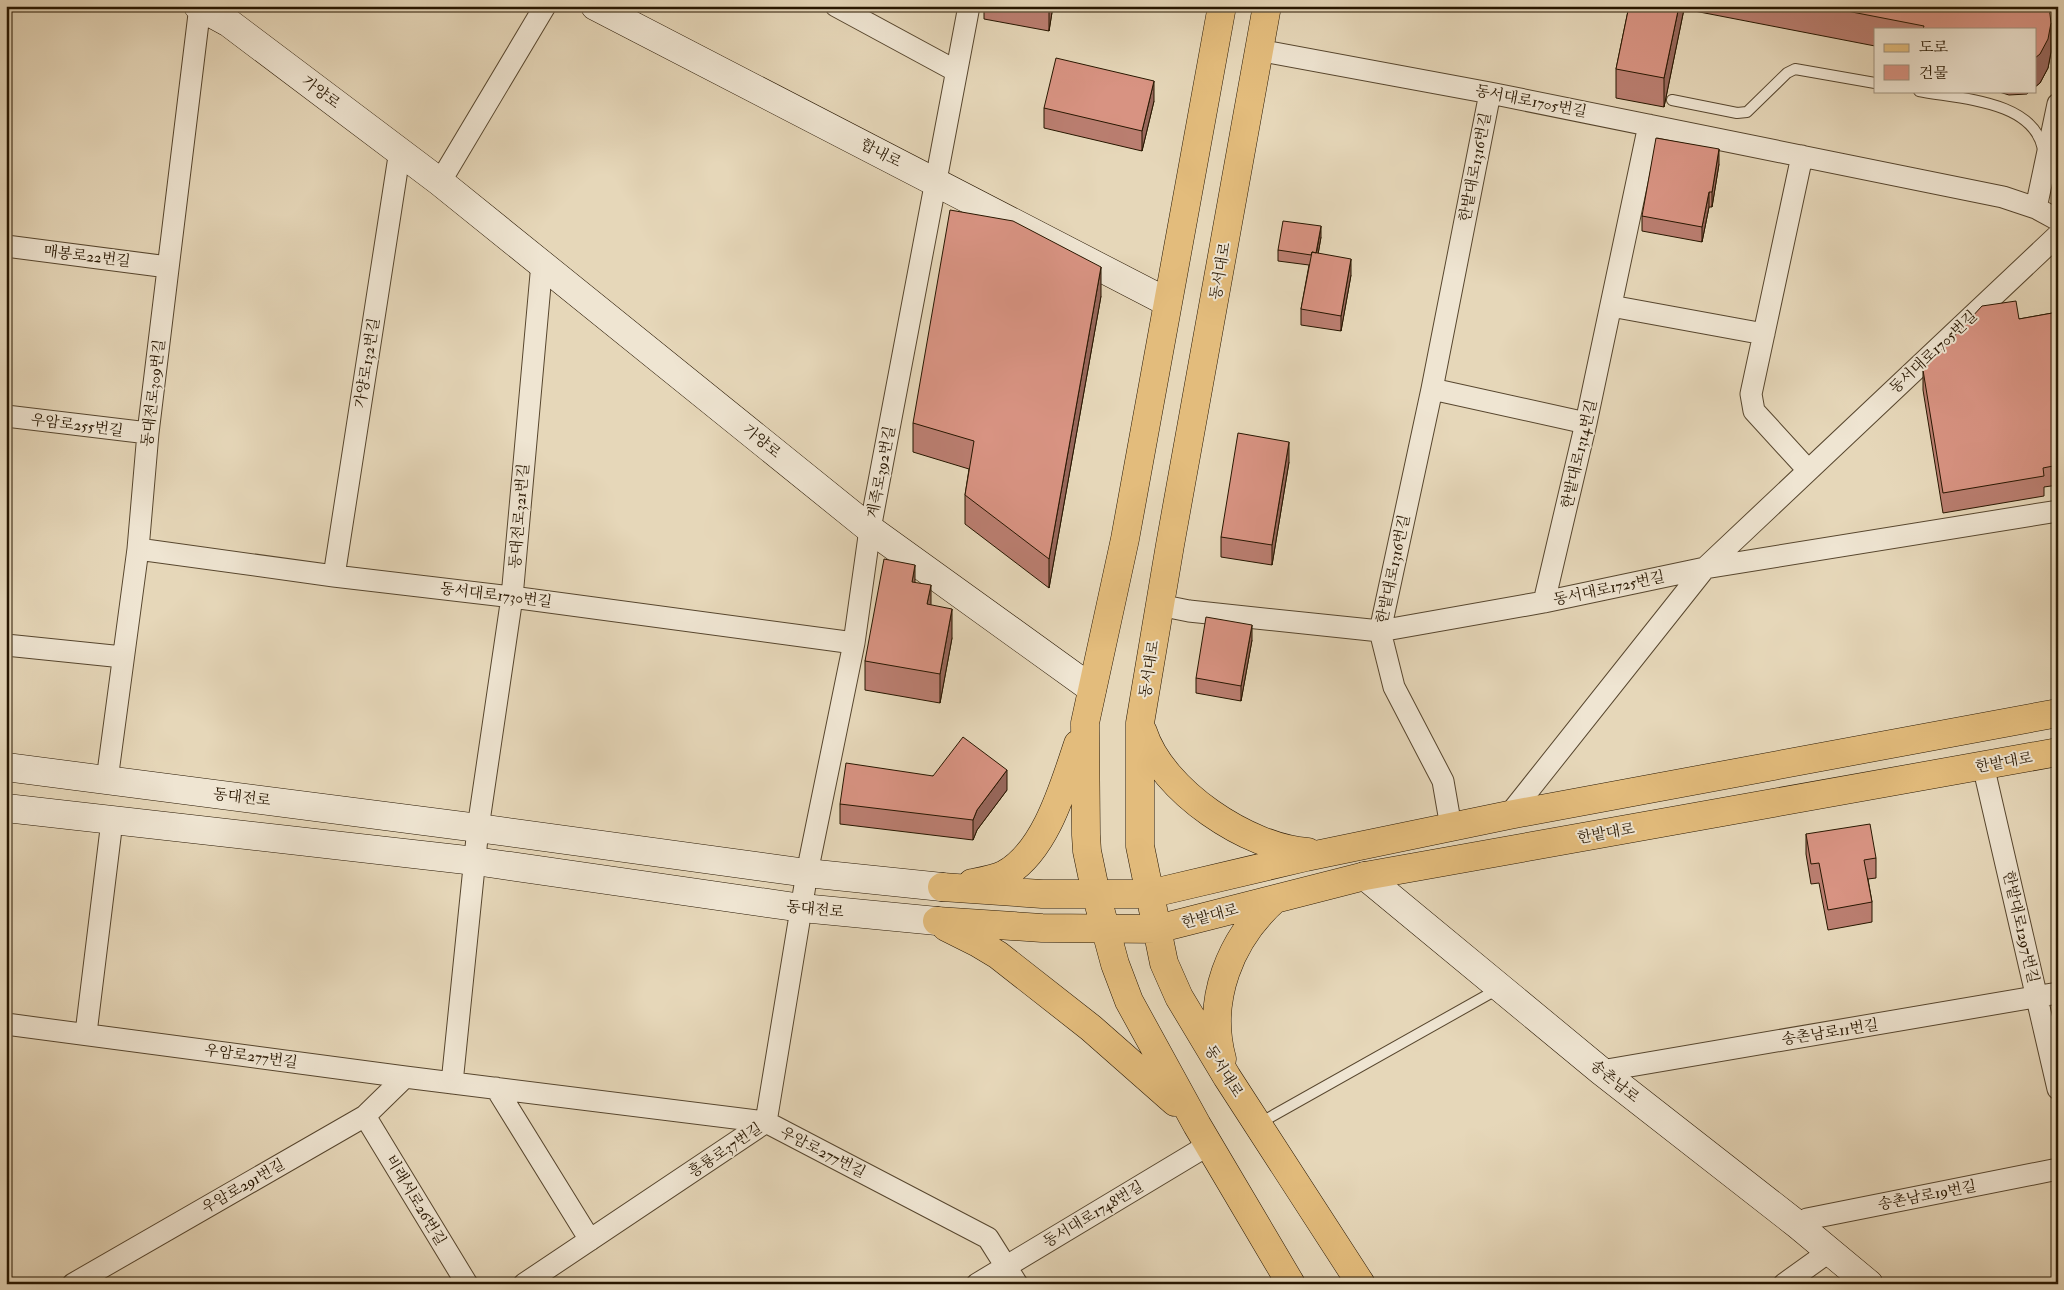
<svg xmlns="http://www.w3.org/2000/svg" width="2064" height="1290" viewBox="0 0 2064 1290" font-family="'IM FELL Double Pica','Noto Serif KR',serif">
<rect width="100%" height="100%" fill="#e6d7b9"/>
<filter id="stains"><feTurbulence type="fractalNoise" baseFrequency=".004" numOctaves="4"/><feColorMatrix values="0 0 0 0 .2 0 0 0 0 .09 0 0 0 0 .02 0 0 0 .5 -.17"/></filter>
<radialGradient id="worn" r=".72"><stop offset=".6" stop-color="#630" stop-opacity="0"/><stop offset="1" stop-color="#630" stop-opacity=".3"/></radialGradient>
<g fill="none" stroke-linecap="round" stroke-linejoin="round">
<defs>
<path id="lane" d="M1919 91C1959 99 2033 100 2043 149
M1672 100 1737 113 1747 112 1787 73 1795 69 1875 83
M1258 1124 1498 989"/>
<path id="street" d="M836 6 956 71
M1258 50 1490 93 2003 197 2036 208 2058 220
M1802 156 1751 394 1754 411 1808 470
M440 182 545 6
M2036 208 2058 104
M6 246 168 267
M1611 306 1764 334
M1432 389 1586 423
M6 416 148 433
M138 549 334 576 512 597 854 643
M334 576 400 150
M1544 602 1586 423 1649 125
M1159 605 1189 611 1380 631 1544 602 1705 568 2058 511
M6 645 123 657
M1983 765 2058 1089
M107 780 138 549 148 433 200 6
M1509 815 1705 568 2058 235
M1451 827 1443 781 1394 687 1380 631 1432 389 1490 93
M6 1024 405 1077 766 1122 988 1238 1017 1284
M86 1033 112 821
M1601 1071 2058 993
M452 1083 478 828 512 597 542 263
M496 1088 590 1240
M365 1116 467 1284
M1798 1225 1807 1219 2058 1169
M73 1284 365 1116 405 1077
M524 1284 766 1122 807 873 854 643 870 529 969 6
M977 1284 1210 1144
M1784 1284 1830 1251"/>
<path id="secondary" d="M198 6 229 23 440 182 870 529 1092 689
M595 6 1167 302
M6 767 478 828 807 873 942 887
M6 808 475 861 802 908 937 921
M1365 876 1601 1071 1798 1225 1869 1284"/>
<path id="primary" d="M1222 6 1125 539 1085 723 1086 835 1087 851 1096 894 1115 964 1129 1001 1197 1125 1291 1284
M1267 6 1170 545 1140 723V846L1164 963 1179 997 1227 1077 1361 1284
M1143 732C1162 791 1248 848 1308 852
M972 883C983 881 995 879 1005 874 1046 851 1064 785 1078 744
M942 887 1042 894H1149L1306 857 1509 815 2058 713
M937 921 1042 928 1157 929 1365 876 2058 752
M946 927 978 943 998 955 1091 1028 1175 1102
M1222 1059C1206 1000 1230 939 1275 899"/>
</defs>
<!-- lane casing -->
<use href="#lane" stroke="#57462e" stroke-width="12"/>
<!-- street casing -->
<use href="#street" stroke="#57462e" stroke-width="23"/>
<!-- secondary casing -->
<use href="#secondary" stroke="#271600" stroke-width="29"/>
<!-- primary casing -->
<use href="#primary" stroke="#271600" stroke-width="29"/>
<!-- lane -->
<use href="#lane" stroke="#efe5d2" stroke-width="10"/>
<!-- street -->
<use href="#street" stroke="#efe5d2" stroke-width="21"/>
<!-- secondary -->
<use href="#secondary" stroke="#efe5d2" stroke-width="28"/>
<!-- primary -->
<use href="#primary" stroke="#e3bc7c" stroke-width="28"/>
</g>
<!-- wall -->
<path fill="#ba7e70" stroke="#271600" d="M984 6H1053L1049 31 984 19Z
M1629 6H2049L2051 52 2048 68 2040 83 2035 87V29H1875V46L1684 9 1664 107 1616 98V69Z
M1996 91H2030L2027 94 2009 95Z
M1154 101 1142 151 1044 128V108Z
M1719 164 1712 207H1709L1702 242 1642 231V216Z
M1321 237 1318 254 1351 275 1341 331 1301 325V309L1309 265 1278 261V250Z
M1101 296 1049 588 965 524V495L969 469 913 452V423Z
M2058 312V485L2044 487V496L1943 513 1923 390V370L2019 319Z
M1289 462 1272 565 1221 557V537Z
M915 582 952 638 940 703 865 690V661Z
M1252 640 1241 701 1196 693V678Z
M933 776 1007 790 977 830 973 840 840 824V804Z
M1806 834 1876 858V878L1868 879 1872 902V922L1828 930 1819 883 1811 884 1806 854Z"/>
<!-- shaded-wall -->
<path fill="#97675b" stroke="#271600" d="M1050 6H1053L1049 31V11Z
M1679 6H1684V9L1664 107V78Z
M2051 23V52L2048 68 2040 83 2035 87V58Z
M1154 81V101L1142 151V131Z
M1719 149V164L1712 207V192Z
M1709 192V207L1702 242V227Z
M1321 226V237L1316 266V256Z
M1351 259V275L1341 331V316Z
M1101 267V296L1049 588V559Z
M1289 442V462L1272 565V545Z
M915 565V594L912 582Z
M931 585V614L927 604Z
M952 609V638L940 703V674Z
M1252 625V640L1241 701V686Z
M1007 770V790L977 830 973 840V820L977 810Z"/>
<!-- building -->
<path fill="#d89382" stroke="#271600" d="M1023 6H1050L1049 11Z
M1629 6H1679L1664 78 1616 69Z
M1821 6H2049L2051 23 2048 39 2040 54 2035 58V29H1923L1924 26Z
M1056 58 1154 81 1142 131 1044 108Z
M1656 138 1719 149 1712 192H1709L1702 227 1642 216Z
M950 210 1013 221 1101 267 1049 559 965 495 974 441 913 423Z
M1283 221 1321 226 1316 253 1312 252 1311 255 1278 250Z
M1312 252 1351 259 1341 316 1301 309Z
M2016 301 2019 319 2058 312V465L2043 468 2044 476 1943 493 1923 370 1982 306Z
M1238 433 1289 442 1272 545 1221 537Z
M884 559 915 565 912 582 931 585 927 604 952 609 940 674 865 661Z
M1206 617 1252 625 1241 686 1196 678Z
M963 737 1007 770 977 810 973 820 840 804 846 763 933 776Z
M1870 824 1876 858 1864 860 1872 902 1828 910 1819 863 1811 864 1806 834Z"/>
<g text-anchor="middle" stroke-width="4" stroke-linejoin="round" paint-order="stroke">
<!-- street labels -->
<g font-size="15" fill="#271600" stroke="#efe5d2">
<text transform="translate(321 92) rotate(37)" y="5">가양로</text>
<text transform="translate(1531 101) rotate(11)" y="5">동서대로1705번길</text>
<text transform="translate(881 153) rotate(27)" y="5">합내로</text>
<text transform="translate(1475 167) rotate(-79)" y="5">한밭대로1316번길</text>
<text transform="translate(87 256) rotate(7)" y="5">매봉로22번길</text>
<text transform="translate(1220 271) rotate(-80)" y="5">동서대로</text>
<text transform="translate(1933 352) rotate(-43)" y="5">동서대로1705번길</text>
<text transform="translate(367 363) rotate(-81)" y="5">가양로132번길</text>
<text transform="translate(153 393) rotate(-83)" y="5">동대전로309번길</text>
<text transform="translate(77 425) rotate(7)" y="5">우암로255번길</text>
<text transform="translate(762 441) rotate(39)" y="5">가양로</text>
<text transform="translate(1579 454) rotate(-77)" y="5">한밭대로1314번길</text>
<text transform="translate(881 472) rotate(-79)" y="5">계족로392번길</text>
<text transform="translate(519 516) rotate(-85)" y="5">동대전로321번길</text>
<text transform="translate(1393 569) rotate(-78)" y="5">한밭대로1316번길</text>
<text transform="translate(1609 588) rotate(-12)" y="5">동서대로1725번길</text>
<text transform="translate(496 595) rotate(7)" y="5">동서대로1730번길</text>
<text transform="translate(1149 669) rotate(-81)" y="5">동서대로</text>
<text transform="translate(2004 762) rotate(-10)" y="5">한밭대로</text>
<text transform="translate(242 797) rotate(7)" y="5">동대전로</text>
<text transform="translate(1606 833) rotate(-10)" y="5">한밭대로</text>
<text transform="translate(815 909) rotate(6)" y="5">동대전로</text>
<text transform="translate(1210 916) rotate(-15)" y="5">한밭대로</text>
<text transform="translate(2021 927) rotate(77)" y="5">한밭대로1297번길</text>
<text transform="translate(1830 1032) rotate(-9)" y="5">송촌남로11번길</text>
<text transform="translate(251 1056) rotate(8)" y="5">우암로277번길</text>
<text transform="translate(1224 1071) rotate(58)" y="5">동서대로</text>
<text transform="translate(1615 1081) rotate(39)" y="5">송촌남로</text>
<text transform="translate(725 1150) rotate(-34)" y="5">흥룡로37번길</text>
<text transform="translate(823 1152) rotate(27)" y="5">우암로277번길</text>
<text transform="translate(243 1186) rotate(-30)" y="5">우암로291번길</text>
<text transform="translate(1927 1195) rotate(-11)" y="5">송촌남로19번길</text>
<text transform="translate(416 1200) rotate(59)" y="5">비래서로26번길</text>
<text transform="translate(1093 1214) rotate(-31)" y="5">동서대로1748번길</text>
</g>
</g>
<!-- margin -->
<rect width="2064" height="1290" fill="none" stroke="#e6d7b9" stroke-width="25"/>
<rect x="8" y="8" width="2049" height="1275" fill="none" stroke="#271600" stroke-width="2.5"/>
<rect x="12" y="12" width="2039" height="1265" fill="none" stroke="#271600"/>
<!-- legend -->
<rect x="1874" y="28" width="162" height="65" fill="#efe5d2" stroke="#9f927e"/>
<rect x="1884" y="44" width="25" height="8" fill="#e3bc7c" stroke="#9f927e"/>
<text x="1919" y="52" font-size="15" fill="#271600">도로</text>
<rect x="1884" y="65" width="25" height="15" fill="#d89382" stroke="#9f927e"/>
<text x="1919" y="78" font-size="15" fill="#271600">건물</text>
<rect width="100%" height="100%" filter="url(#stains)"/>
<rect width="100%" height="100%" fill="url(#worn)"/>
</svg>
